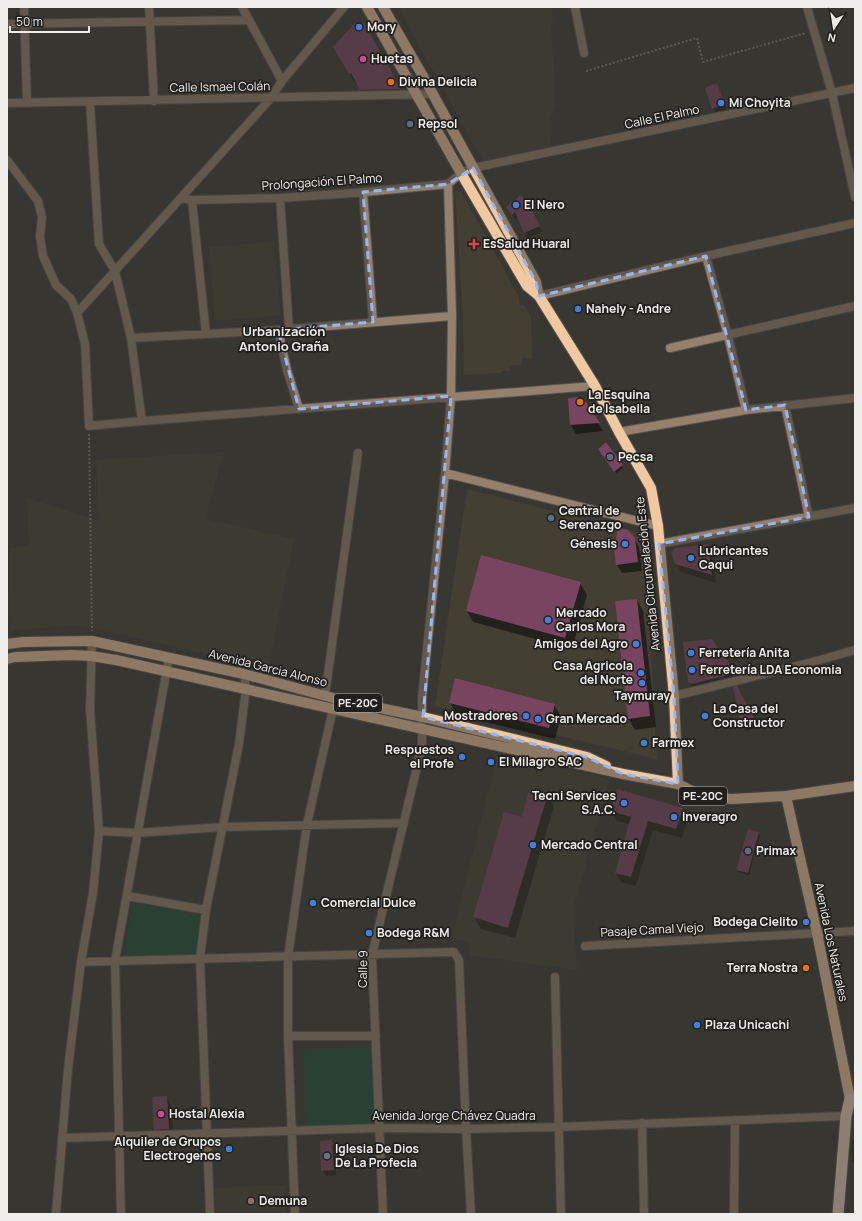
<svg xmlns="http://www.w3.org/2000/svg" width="862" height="1221" viewBox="0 0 862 1221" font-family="Manrope,sans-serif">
<rect width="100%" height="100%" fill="#393732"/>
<!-- built -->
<path fill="#433f33" d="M398 7H551L553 19 551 27 556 108 549 118 551 148 483 161Z
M461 191 519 297 520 305H524L531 317 532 358H522V365L510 366V371H502V373L464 375 463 316 455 192Z
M274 242 281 315 215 321 209 247Z
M224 452 205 519 294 539 268 668 79 625 11 630 9 549 29 545 27 498 99 521 96 460Z
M467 489 644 534 657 759 435 706Z
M498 755 609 779 573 910 577 970 469 955V942L451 938Z
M285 1185 286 1214H216L215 1188Z"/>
<!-- green -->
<path fill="#174e35" d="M133 903 201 916 206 922 198 954 128 957 125 948Z
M375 1047 377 1124 305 1125 304 1049Z"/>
<!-- shadow -->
<path fill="#0007" d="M363 24 395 79 404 98 366 99 357 82 355 83 334 47Z
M717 85 727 110 716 114 713 108Z
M507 207 536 219 542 232 528 238 518 217 515 219Z
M569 399 585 403 603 431 576 434 571 425Z
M606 444 623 468 616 473 600 451Z
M634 538 639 547 642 571 622 573 617 565Z
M707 545 712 554 716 583 681 572 676 563Z
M580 583 587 595 572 649 473 622 467 611Z
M637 600 643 611 656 727 635 730 628 718Z
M711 640 739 682 694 690 689 682Z
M737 687 759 728 745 731 742 726 734 688Z
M450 703 554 705 561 716 555 739 457 715Z
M547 794 554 806 515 938 481 929 474 917 523 818Z
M682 809 688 819 682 838 653 830 636 886 621 882 616 872 630 824 617 821 612 811Z
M758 833 760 835 749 875 738 872 737 870Z
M167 1097 171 1106 174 1137 160 1138 155 1129Z
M852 1140H855V1166L852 1161Z
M331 1142 334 1147 336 1175 326 1176 322 1170Z"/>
<!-- building -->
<path fill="#79445f" d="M355 23H364L390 69 400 89 360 90 351 73 349 74 333 47Z
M717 83 725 104 712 109 705 88Z
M521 195 533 212 540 226 524 233 515 212 512 215 506 207Z
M578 397 586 402 600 423 570 425 568 398Z
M606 442 623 465 614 472 598 449Z
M618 528 628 530 635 538 638 562 616 565 614 549Z
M708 544 712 575 675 564 671 552 676 548Z
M481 555 581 582 565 638 466 611Z
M637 599 650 716 628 719 615 601Z
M712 639 736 673 692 684 688 682 683 642Z
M455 678 555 704 549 728 449 703Z
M737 686 757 723 741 726 733 687Z
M530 788 548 793 508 928 473 917 504 812 522 817Z
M617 789 683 808 676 829 648 821 631 877 615 873 631 817 611 811Z
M748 829 759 832 748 873 736 870Z
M167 1096 169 1129 154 1130 152 1097Z
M332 1140 334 1170 321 1171 320 1141Z"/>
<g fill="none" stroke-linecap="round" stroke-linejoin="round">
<defs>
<path id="minor" d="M24 7 27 103
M149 7 154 101
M242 7 282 81
M575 7 584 53
M807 7 832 93 855 197
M7 24 249 20
M90 102 99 244 115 271 131 338 142 421
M7 103 433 94
M7 160 38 201 42 217 40 237 43 256 56 285 71 299 77 313 85 344 89 426 142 421 594 386
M363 192 373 322
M181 198 192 200 280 198 354 193 448 184 461 173 473 168 855 88
M280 198 289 328
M192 200 206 334
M706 256 728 336 746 410
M539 296 706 256 855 223
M77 313 271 98 282 81 344 7
M278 330 287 370 299 409
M131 338 278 330 452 316
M670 348 855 306
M785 405 809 517
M619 432 746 410 855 398
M445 473 658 526
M659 544 855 508
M325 696 358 453
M674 696 809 663 855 650
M99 831 137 833 223 827 404 823
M127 896 206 910
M585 946 855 931
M81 962 454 952 459 960 466 1129 471 1214
M555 977 561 1214
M288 1036H376
M642 1123 644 1214
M62 1138 379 1128 466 1129 558 1127 846 1116
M56 1214 68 1069 81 962 93 893 99 831 90 709 92 641
M121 1214 115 961 169 657
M210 1214 200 958 206 910 239 744 246 689 244 674
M295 1214 288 1036V957L307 824 333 709
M383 1214 372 955 422 746V697L445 473 451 396 452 316 448 184
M734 1214 735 1120"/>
<path id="primary" d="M367 7 461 173 527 286 539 296 595 386 619 432 651 488 658 526 674 696 678 784
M383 7 424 78 536 282 539 296
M7 644 23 642 92 641 244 674 337 699 423 717 587 757 606 766
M7 659 15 657 72 655 91 656 116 660 623 774 678 784 704 797 732 799 786 796 855 786
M786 796 817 933 850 1099 855 1101"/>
<path id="trunk" d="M838 1214 846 1116 850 1099"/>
</defs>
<!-- minor casing -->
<use href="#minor" stroke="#565450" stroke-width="10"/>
<!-- primary casing -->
<use href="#primary" stroke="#565450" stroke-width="12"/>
<!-- trunk casing -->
<use href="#trunk" stroke="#565450" stroke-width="13"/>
<!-- path -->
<path stroke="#85837f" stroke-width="2" stroke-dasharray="2 2" stroke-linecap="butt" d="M586 71 697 38 703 62 806 33
M89 434 92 631"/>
<!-- minor -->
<use href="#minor" stroke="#95806e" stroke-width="8"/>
<!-- primary -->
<use href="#primary" stroke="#f2c8a1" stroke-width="10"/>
<!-- trunk -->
<use href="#trunk" stroke="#f4dac2" stroke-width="11"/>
</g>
<!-- marked area -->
<path d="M0 0H862V1221H0ZM473 168 536 282 539 296 706 256 746 410 785 405 809 517 659 544 674 696 678 784 623 774 587 757 423 717 451 396 299 409 278 330 373 322 363 192 448 184Z" fill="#393732" fill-opacity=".55" fill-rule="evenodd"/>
<path fill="none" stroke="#93b7fd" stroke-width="3" stroke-dasharray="8 5" stroke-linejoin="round" d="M473 168 536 282 539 296 706 256 746 410 785 405 809 517 659 544 674 696 678 784 623 774 587 757 423 717 451 396 299 409 278 330 373 322 363 192 448 184Z"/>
<!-- markers -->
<g fill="#3f7fe0" stroke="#201f1c" stroke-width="1.5">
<circle cx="359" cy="27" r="4"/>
<circle cx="721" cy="103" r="4"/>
<circle cx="516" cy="205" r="4"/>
<circle cx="578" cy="309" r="4"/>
<circle cx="625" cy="544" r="4"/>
<circle cx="691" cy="558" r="4"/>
<circle cx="548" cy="620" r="4"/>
<circle cx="636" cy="644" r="4"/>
<circle cx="691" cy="653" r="4"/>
<circle cx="692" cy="670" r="4"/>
<circle cx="641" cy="673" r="4"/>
<circle cx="642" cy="683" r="4"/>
<circle cx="526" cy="716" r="4"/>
<circle cx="705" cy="716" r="4"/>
<circle cx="538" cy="719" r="4"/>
<circle cx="644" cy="743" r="4"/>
<circle cx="462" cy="757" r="4"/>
<circle cx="491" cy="762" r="4"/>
<circle cx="624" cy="803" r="4"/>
<circle cx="674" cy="817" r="4"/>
<circle cx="533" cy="845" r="4"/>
<circle cx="313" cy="903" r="4"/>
<circle cx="806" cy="922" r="4"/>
<circle cx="369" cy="933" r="4"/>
<circle cx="697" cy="1025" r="4"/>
<circle cx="229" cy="1149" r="4"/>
</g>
<g fill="#d1479c" stroke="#201f1c" stroke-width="1.5">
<circle cx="363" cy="59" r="4"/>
<circle cx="161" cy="1114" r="4"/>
</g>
<g fill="#e8710a" stroke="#201f1c" stroke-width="1.5">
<circle cx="391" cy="82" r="4"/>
<circle cx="580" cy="402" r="4"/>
<circle cx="806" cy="968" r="4"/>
</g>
<g fill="#5c6f8a" stroke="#201f1c" stroke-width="1.5">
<circle cx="410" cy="124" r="4"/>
<circle cx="610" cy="457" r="4"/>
<circle cx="551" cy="518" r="4"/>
<circle cx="748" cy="851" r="4"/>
</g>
<path fill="#e0444e" stroke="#201f1c" stroke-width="1.5" d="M472 238h4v4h4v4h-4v4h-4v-4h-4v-4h4z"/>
<circle fill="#6b7280" stroke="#201f1c" stroke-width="1.5" cx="327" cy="1156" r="4"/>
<circle fill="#8d6e63" stroke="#201f1c" stroke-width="1.5" cx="251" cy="1201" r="4"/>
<g text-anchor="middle" stroke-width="3.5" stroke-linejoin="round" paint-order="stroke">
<!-- shield labels -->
<g fill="#201f1c" stroke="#b2b0ad" stroke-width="1">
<rect x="334" y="694" width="48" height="18" rx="3"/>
<rect x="679" y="787" width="48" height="18" rx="3"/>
</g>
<g font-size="11" font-weight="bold" fill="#f0eeeb">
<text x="358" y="707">PE-20C</text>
<text x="703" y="800">PE-20C</text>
</g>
<!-- poi labels -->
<g font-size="12" font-weight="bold" fill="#f0eeeb" stroke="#201f1c" text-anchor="start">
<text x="367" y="31">Mory</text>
<text x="371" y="63">Huetas</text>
<text x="399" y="86">Divina Delicia</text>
<text x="729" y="107">Mi Choyita</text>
<text x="418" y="128">Repsol</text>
<text x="524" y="209">El Nero</text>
<text x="483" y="248">EsSalud Huaral</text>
<text x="586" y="313">Nahely - Andre</text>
<text x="588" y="399">La Esquina<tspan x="588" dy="14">de Isabella</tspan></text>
<text x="618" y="461">Pecsa</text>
<text x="559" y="515">Central de<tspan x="559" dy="14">Serenazgo</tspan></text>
<text x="617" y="548" text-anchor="end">Génesis</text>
<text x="699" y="555">Lubricantes<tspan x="699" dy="14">Caqui</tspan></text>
<text x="556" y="617">Mercado<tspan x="556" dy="14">Carlos Mora</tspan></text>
<text x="628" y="648" text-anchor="end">Amigos del Agro</text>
<text x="699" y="657">Ferretería Anita</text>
<text x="633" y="670" text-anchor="end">Casa Agricola<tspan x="633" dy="14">del Norte</tspan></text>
<text x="700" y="674">Ferretería LDA Economia</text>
<text x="642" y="700" text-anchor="middle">Taymuray</text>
<text x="713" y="713">La Casa del<tspan x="713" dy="14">Constructor</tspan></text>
<text x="518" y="720" text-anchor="end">Mostradores</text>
<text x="546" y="723">Gran Mercado</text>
<text x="652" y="747">Farmex</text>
<text x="454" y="754" text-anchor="end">Respuestos<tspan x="454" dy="14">el Profe</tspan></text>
<text x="499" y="766">El Milagro SAC</text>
<text x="616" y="800" text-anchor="end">Tecni Services<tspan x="616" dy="14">S.A.C.</tspan></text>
<text x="682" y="821">Inveragro</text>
<text x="541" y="849">Mercado Central</text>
<text x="756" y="855">Primax</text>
<text x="321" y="907">Comercial Dulce</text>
<text x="798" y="926" text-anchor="end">Bodega Cielito</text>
<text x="377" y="937">Bodega R&amp;M</text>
<text x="798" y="972" text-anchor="end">Terra Nostra</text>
<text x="705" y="1029">Plaza Unicachi</text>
<text x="169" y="1118">Hostal Alexia</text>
<text x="221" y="1146" text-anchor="end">Alquiler de Grupos<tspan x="221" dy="14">Electrogenos</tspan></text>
<text x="335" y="1153">Iglesia De Dios<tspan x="335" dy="14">De La Profecia</tspan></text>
<text x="259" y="1205">Demuna</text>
</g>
<!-- street labels -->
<g font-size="12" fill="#f0eeeb" stroke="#201f1c">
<text transform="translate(220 87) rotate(-1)" y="4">Calle Ismael Colán</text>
<text transform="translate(662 117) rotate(-12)" y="4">Calle El Palmo</text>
<text transform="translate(322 182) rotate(-4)" y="4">Prolongación El Palmo</text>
<text transform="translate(648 574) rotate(-96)" y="4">Avenida Circunvalación Este</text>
<text transform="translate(268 668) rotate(14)" y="4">Avenida Garcia Alonso</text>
<text transform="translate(652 930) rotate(-3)" y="4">Pasaje Camal Viejo</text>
<text transform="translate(831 942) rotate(78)" y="4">Avenida Los Naturales</text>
<text transform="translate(363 969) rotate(-89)" y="4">Calle 9</text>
<text x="454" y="1120">Avenida Jorge Chávez Quadra</text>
</g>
<!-- neighbourhood labels -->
<g font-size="13" font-weight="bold" fill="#f0eeeb" stroke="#201f1c">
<text x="284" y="336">Urbanización<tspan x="284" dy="15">Antonio Graña</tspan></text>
</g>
</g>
<!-- border -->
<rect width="862" height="1221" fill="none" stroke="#f0eeeb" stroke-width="16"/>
<!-- north arrow -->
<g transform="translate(834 28) rotate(192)" stroke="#201f1c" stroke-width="3" paint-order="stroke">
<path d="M0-3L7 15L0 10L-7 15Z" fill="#f0eeeb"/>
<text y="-6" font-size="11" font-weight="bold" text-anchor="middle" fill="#f0eeeb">N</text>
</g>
<!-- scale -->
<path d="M10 26v6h79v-6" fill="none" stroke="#f0eeeb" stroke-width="2"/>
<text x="16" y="26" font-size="12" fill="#f0eeeb" stroke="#201f1c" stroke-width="3" paint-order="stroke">50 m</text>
</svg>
